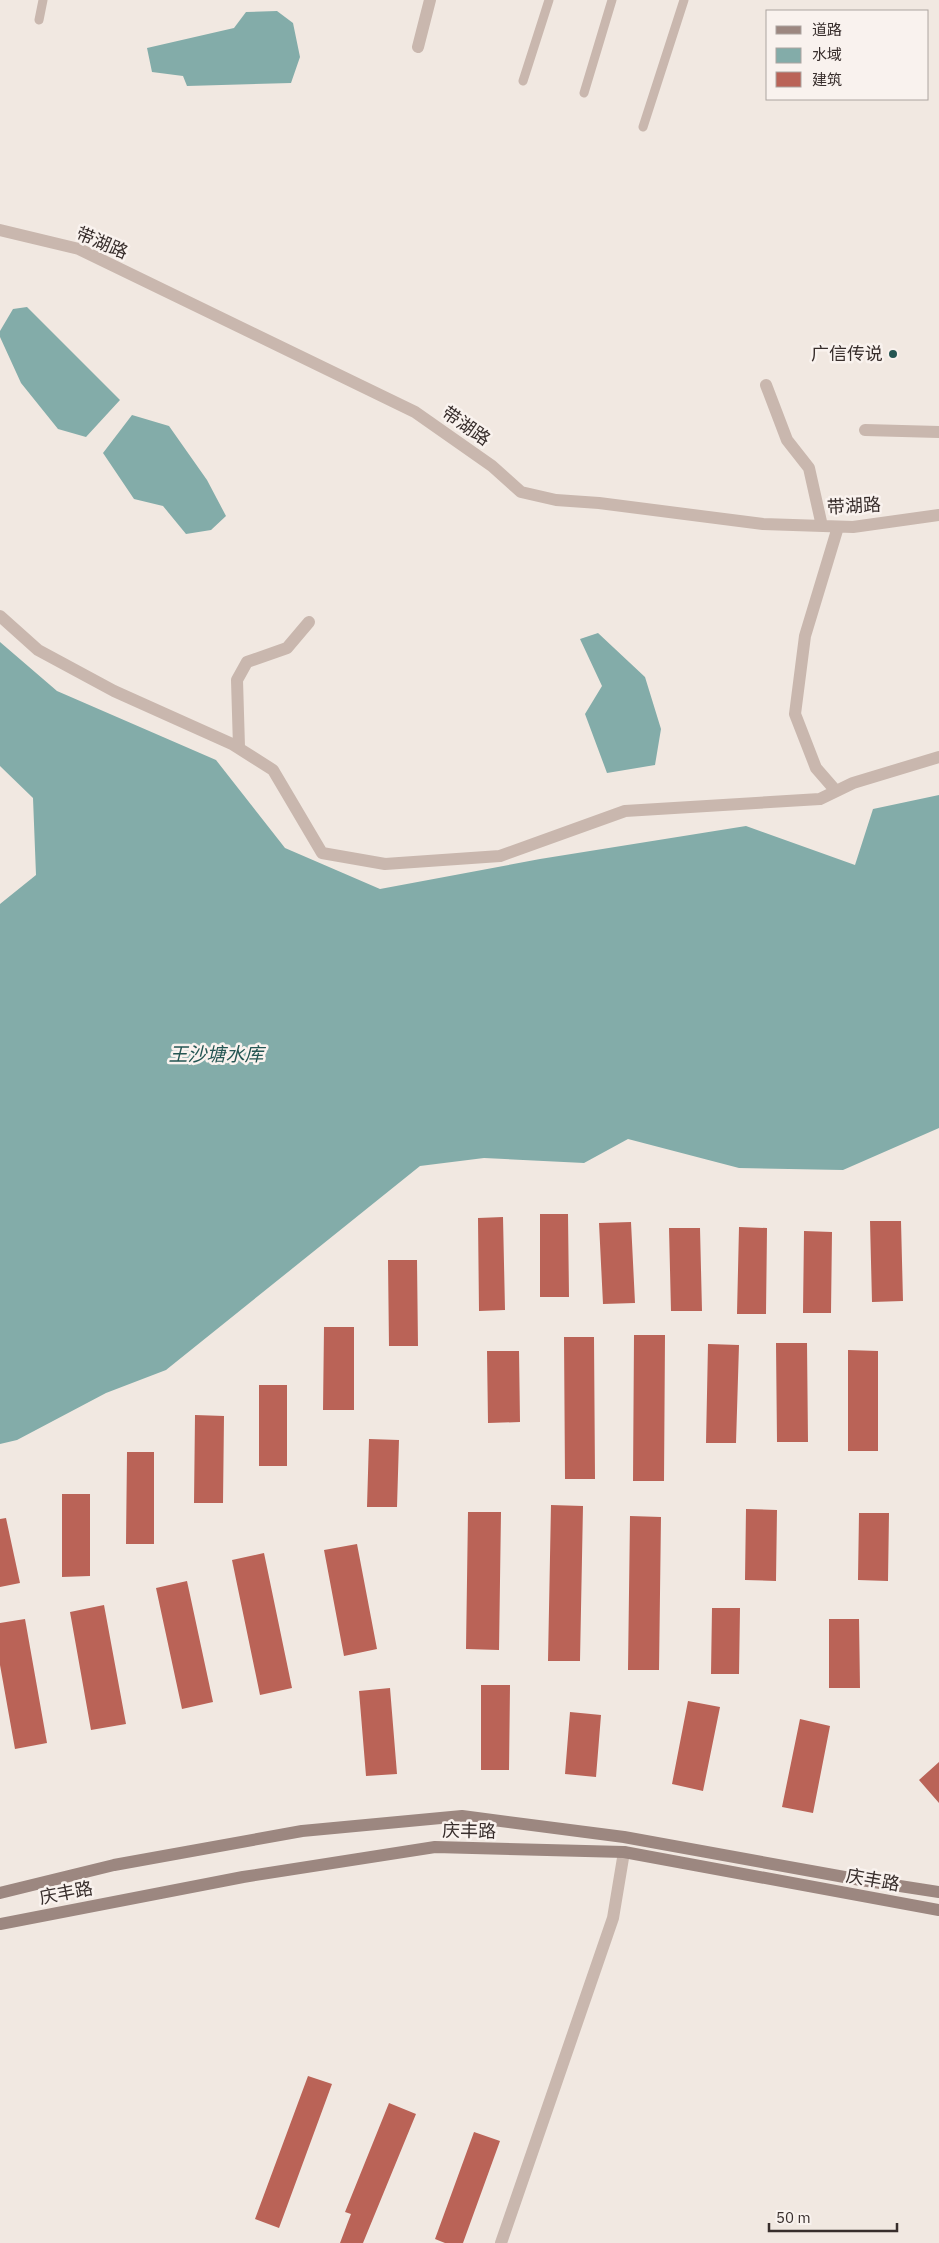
<svg xmlns="http://www.w3.org/2000/svg" width="939" height="2243" viewBox="0 0 939 2243" font-family="'IBM Plex Sans','Noto Sans SC',sans-serif">
<rect width="100%" height="100%" fill="#f1e8e1"/>
<!-- water -->
<path fill="#83aca9" d="M277 11 293 23 300 57 291 83 187 86 183 76 152 72 147 48 234 28 246 12Z
M27 307 120 400 86 437 58 429 21 383 0 337V331L13 309Z
M132 415 169 426 207 480 226 516 211 530 186 534 163 506 134 499 103 453Z
M598 633 645 677 661 729 655 765 607 773 585 714 602 686 580 639Z
M0 642 57 691 216 760 285 848 380 889 540 859 746 826 855 865 873 809 939 795V1128L843 1170 739 1168 628 1139 584 1163 484 1158 420 1166 166 1370 106 1393 17 1440 0 1444V904L36 875 33 798 0 766Z"/>
<!-- building -->
<path fill="#ba6357" d="M540 1214H568L569 1297H540Z
M503 1217 505 1310 479 1311 478 1218Z
M870 1221H901L903 1301 872 1302Z
M631 1222 635 1303 603 1304 599 1223Z
M739 1227 767 1228 766 1314H737Z
M669 1228H700L702 1311H671Z
M804 1231 832 1232 831 1313H803Z
M388 1260H417L418 1346H389Z
M324 1327H354V1410H323Z
M634 1335H665L664 1481H633Z
M564 1337H594L595 1479H565Z
M776 1343H807L808 1442H777Z
M708 1344 739 1345 736 1443H706Z
M848 1350 878 1351V1451H848Z
M487 1351H519L520 1422 488 1423Z
M259 1385H287V1466H259Z
M195 1415 224 1416 223 1503H194Z
M369 1439 399 1440 397 1507H367Z
M127 1452H154V1544H126Z
M62 1494H90V1576L62 1577Z
M551 1505 583 1506 580 1661H548Z
M746 1509 777 1510 776 1581 745 1580Z
M468 1512H501L499 1650 466 1649Z
M859 1513H889L888 1581 858 1580Z
M630 1516 661 1517 659 1670H628Z
M6 1518 20 1583 0 1587V1519Z
M357 1544 377 1649 344 1656 324 1550Z
M264 1553 292 1688 260 1695 232 1560Z
M187 1581 213 1702 182 1709 156 1588Z
M104 1605 126 1724 91 1730 70 1612Z
M712 1608H740L739 1674H711Z
M25 1619 47 1743 15 1749 0 1665V1623Z
M829 1619H859L860 1688H829Z
M481 1685H510L509 1770H481Z
M390 1688 397 1774 366 1776 359 1691Z
M688 1701 720 1707 703 1791 672 1784Z
M570 1712 601 1715 596 1777 565 1774Z
M800 1719 830 1726 813 1813 782 1807Z
M939 1762V1803L919 1780Z
M308 2076 332 2084 279 2228 255 2219Z
M389 2103 416 2114 363 2243H340L351 2214 345 2212Z
M474 2132 500 2141 463 2243H445L435 2239Z"/>
<g fill="none" stroke-linecap="round" stroke-linejoin="round">
<!-- service -->
<path stroke="#c9b7ae" stroke-width="9" d="M39 20 43 0
M523 81 549 0
M584 93 612 0
M643 127 684 0"/>
<!-- minor -->
<path stroke="#c9b7ae" stroke-width="12" d="M418 47 430 0
M0 230 79 249 415 412 492 466 521 492 556 500 599 503 763 524 853 527 939 515
M766 385 787 440 809 468 822 526
M865 430 939 432
M0 616 38 650 114 691 232 744 273 770 322 853 385 864 500 856 625 811 820 799 853 783 939 757
M239 747 237 680 247 662 287 648 309 622
M836 791 816 768 795 714 805 636 838 527
M501 2243 613 1918 624 1852"/>
<!-- secondary -->
<path stroke="#9c8780" stroke-width="12" d="M0 1893 114 1865 302 1831 462 1816 624 1837 861 1880 939 1892
M0 1924 243 1877 435 1847 624 1852 939 1910"/>
</g>
<!-- markers -->
<circle fill="#255653" stroke="#f9f2ee" stroke-width="2" cx="893" cy="354" r="5"/>
<g text-anchor="middle" stroke-width="5" stroke-linejoin="round" paint-order="stroke">
<!-- street labels -->
<g font-size="18" fill="#382e2c" stroke="#f9f2ee">
<text transform="translate(102 243) rotate(23)" y="6">带湖路</text>
<text transform="translate(466 426) rotate(35)" y="6">带湖路</text>
<text transform="translate(854 506) rotate(-3)" y="6">带湖路</text>
<text transform="translate(469 1831) rotate(1)" y="6">庆丰路</text>
<text transform="translate(873 1880) rotate(10)" y="6">庆丰路</text>
<text transform="translate(66 1893) rotate(-11)" y="6">庆丰路</text>
</g>
<!-- poi labels -->
<g font-size="18" fill="#382e2c" stroke="#f9f2ee" text-anchor="end">
<text x="883" y="360">广信传说</text>
</g>
<!-- water labels -->
<g font-size="19" font-style="italic" fill="#255653" stroke="#f9f2ee">
<text x="216" y="1061">王沙塘水库</text>
</g>
</g>
<!-- legend -->
<rect x="766" y="10" width="162" height="90" fill="#f9f2ee" stroke="#aca4a0"/>
<rect x="776" y="26" width="25" height="8" fill="#9c8780" stroke="#aca4a0"/>
<text x="812" y="35" font-size="15" fill="#382e2c">道路</text>
<rect x="776" y="48" width="25" height="15" fill="#83aca9" stroke="#aca4a0"/>
<text x="812" y="60" font-size="15" fill="#382e2c">水域</text>
<rect x="776" y="72" width="25" height="15" fill="#ba6357" stroke="#aca4a0"/>
<text x="812" y="85" font-size="15" fill="#382e2c">建筑</text>
<!-- scale -->
<path d="M769 2223v8h128v-8" fill="none" stroke="#382e2c" stroke-width="2.5"/>
<text x="776" y="2223" font-size="15" fill="#382e2c" stroke="#f9f2ee" stroke-width="4" paint-order="stroke">50 m</text>
</svg>
